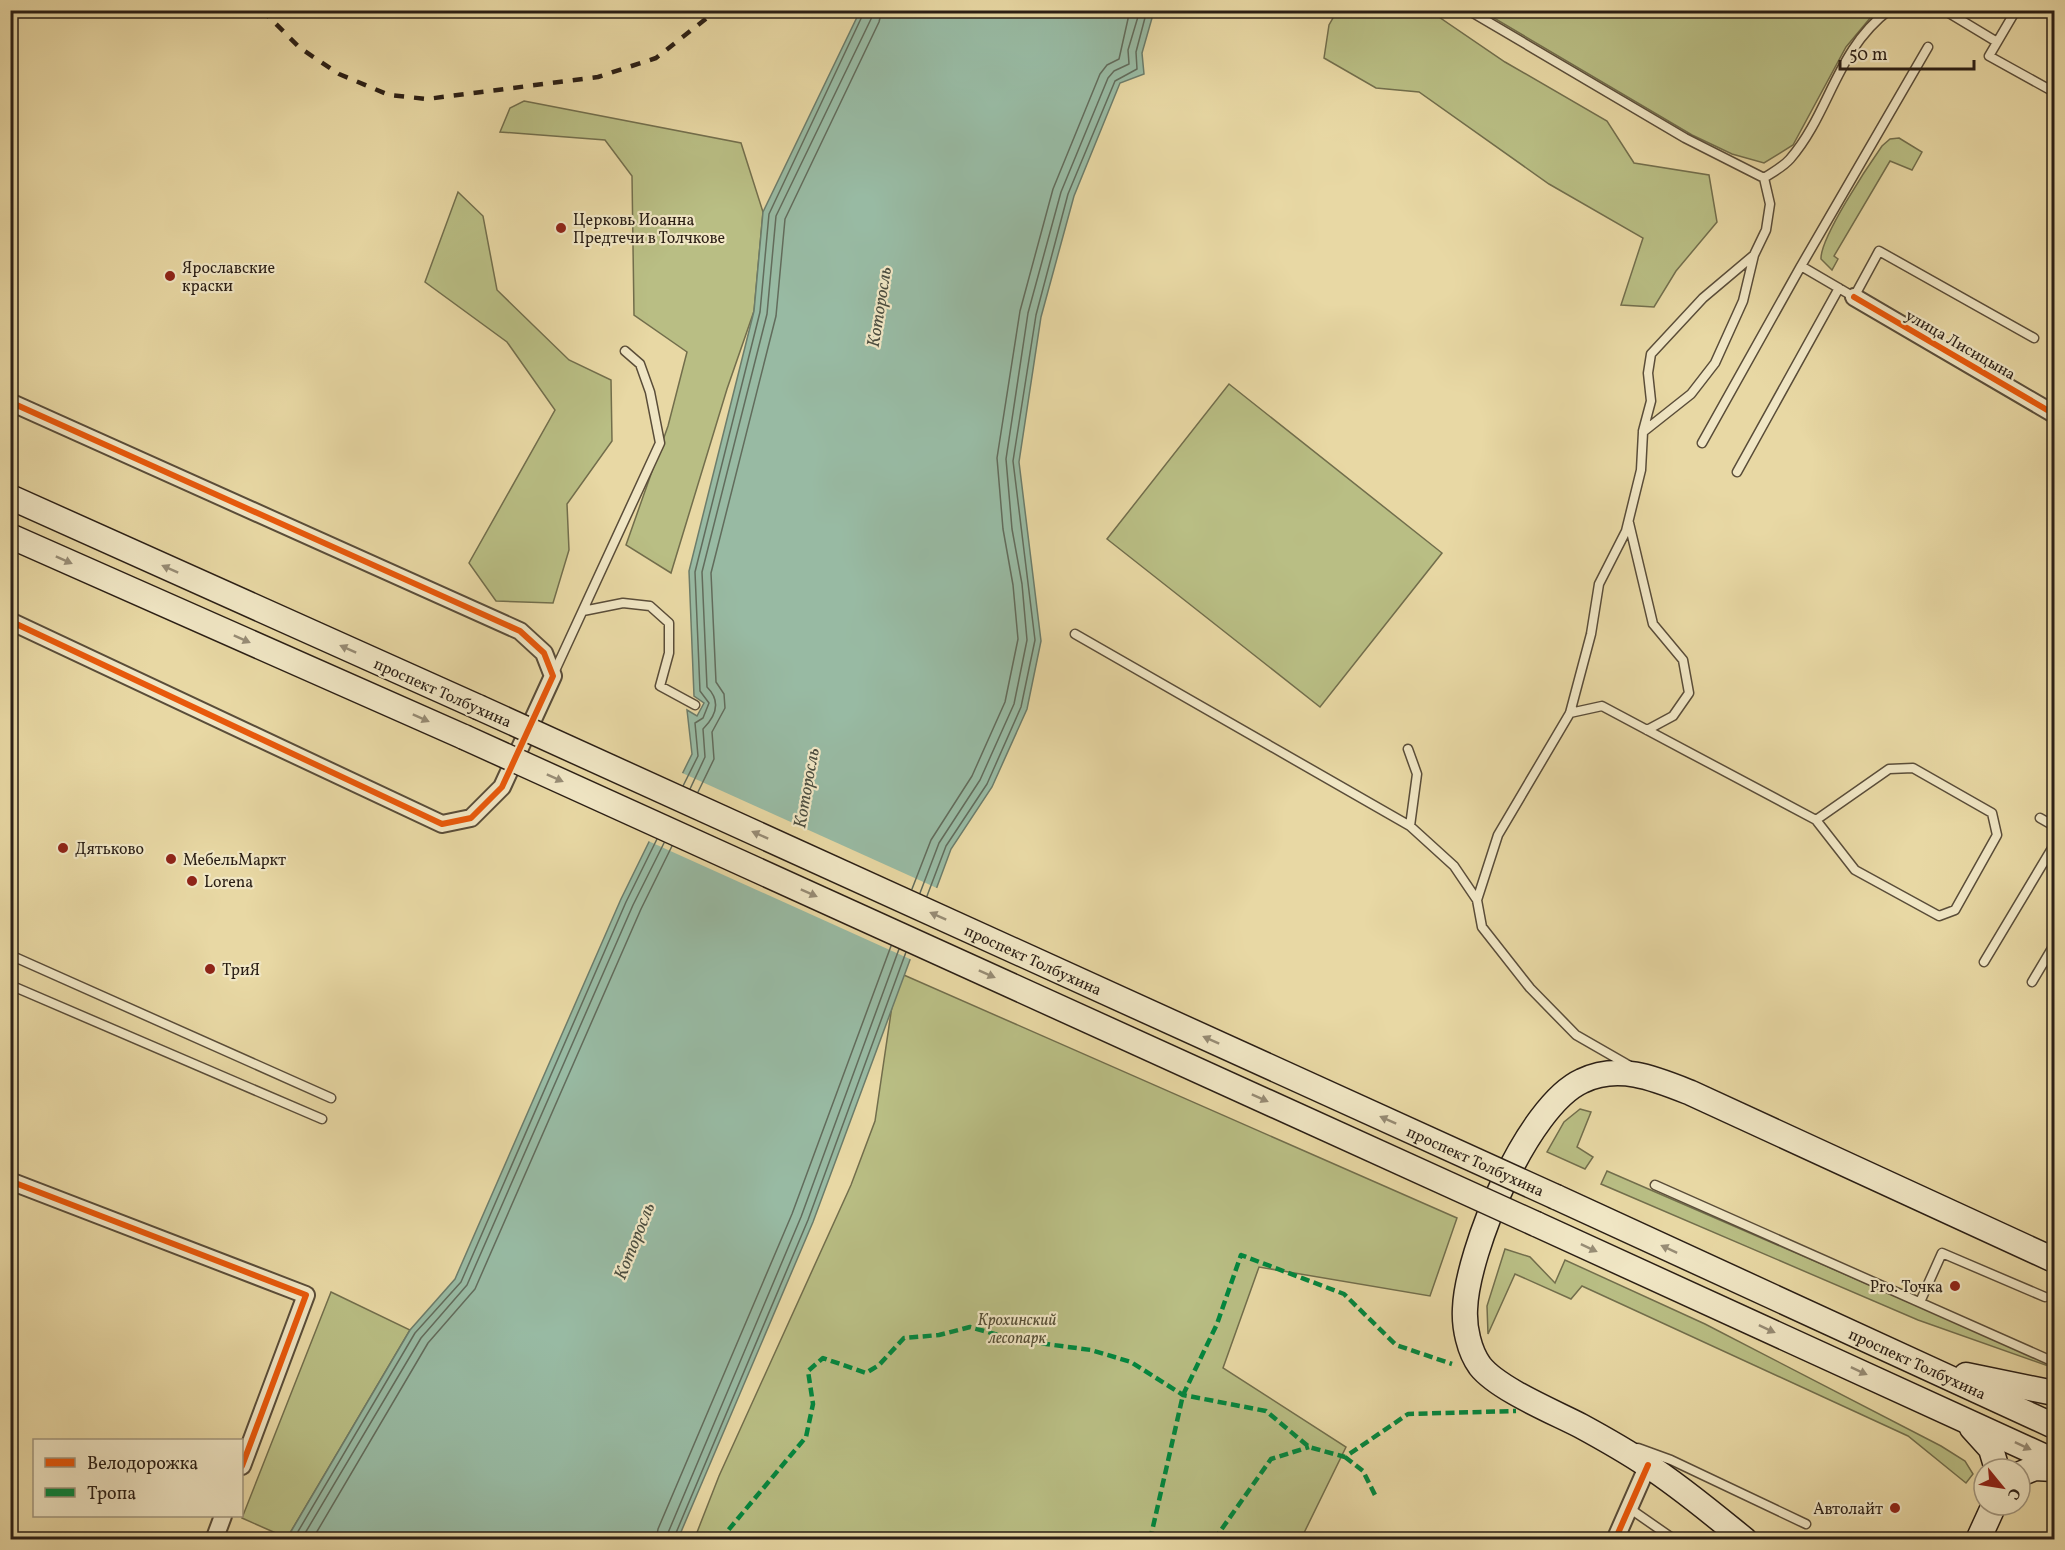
<svg xmlns="http://www.w3.org/2000/svg" width="2065" height="1550" viewBox="0 0 2065 1550" font-family="Vollkorn,serif">
<rect width="100%" height="100%" fill="#e8d8a4"/>
<filter id="stains"><feTurbulence type="fractalNoise" baseFrequency=".00333" numOctaves="4"/><feColorMatrix values="0 0 0 0 .2 0 0 0 0 .09 0 0 0 0 .02 0 0 0 .5 -.17"/></filter>
<radialGradient id="worn" r=".72"><stop offset=".6" stop-color="#630" stop-opacity="0"/><stop offset="1" stop-color="#630" stop-opacity=".3"/></radialGradient>
<!-- green -->
<path fill="#b9be84" stroke="#726e4c" stroke-width="1.5" d="M1337 11H1430L1505 62 1607 121 1634 163 1709 175 1717 222 1676 271 1654 307 1621 305 1643 238 1549 184 1419 92 1376 88 1324 58 1329 25Z
M1482 11H1876L1846 47 1793 145 1764 163 1732 154 1692 135Z
M524 101 741 143 763 212 754 311 727 389 671 573 626 545 668 426 687 352 634 315 632 176 605 140 500 132 510 108Z
M1899 138 1922 152 1912 170 1890 161 1834 256 1838 259 1832 270 1821 259C1820 238 1868 166 1882 146L1890 139Z
M458 192 483 216 497 290 569 360 611 380 612 441 567 504 569 550 553 603 496 601 469 563 555 410 507 342 425 282Z
M1229 384 1442 553 1320 707 1107 539Z
M897 972 1457 1218 1430 1296 1259 1267 1223 1368 1346 1447 1301 1539 694 1540 719 1476 851 1185 875 1121Z
M1580 1109 1591 1112 1577 1147 1593 1157 1585 1169 1547 1152 1564 1122Z
M1607 1171 2054 1365V1368L1918 1320 1601 1184Z
M1505 1249 1530 1257 1555 1283 1565 1260 1705 1324 1941 1446 1965 1461 1973 1474 1966 1483 1908 1436 1582 1286 1571 1299 1515 1274 1488 1334 1487 1306Z
M331 1292 410 1330 287 1538 242 1518Z"/>
<!-- water -->
<path fill="#98baa3" stroke="#6c7c6a" stroke-width="1.5" d="M860 11H1154L1142 53 1144 74 1120 83 1074 196 1041 317 1019 462 1041 641 1027 709 992 787 951 849 813 1222 678 1539 286 1540 410 1330 455 1279 621 899 692 754 687 710 697 716 704 703 694 696 689 571 754 311 763 212Z"/>
<!-- pier -->
<path fill="#e8d8a4" d="M680 772 939 889 912 960 646 840Z"/>
<g fill="none" stroke-linecap="round" stroke-linejoin="round">
<!-- shore -->
<path stroke="#626c5c" stroke-width="1.5" d="M683 786 698 756 695 723 703 718 709 703 700 691 695 572 760 312 769 214 865 10
M690 789 705 757 703 729C717 715 721 701 707 687L702 572 767 314 776 216 871 19 873 10
M698 792 714 759 712 732 725 708 724 694 716 682 711 573 776 316 785 219 879 22 882 10
M912 889 931 840 972 776 1005 702 1018 639 1013 585 1003 529 997 458 1020 311 1053 189 1100 74 1107 65 1119 59 1130 10
M920 893 939 843 980 780 1014 704 1027 640 1022 584 1012 529 1006 459 1028 313 1061 192 1108 78 1114 71 1129 64 1128 50 1140 10
M927 896 946 846 987 784 1021 707 1035 640 1013 461 1036 315 1068 194 1115 81 1137 69 1136 52 1147 10
M293 1540 415 1333 461 1282 626 902 657 839
M301 1540 421 1338 467 1285 633 905 664 843
M312 1540 428 1343 475 1289 641 909 672 846
M656 1540 658 1529 792 1214 891 946
M665 1540 801 1217 899 949
M673 1540 808 1220 906 952"/>
<defs>
<path id="lane" d="M1468 10 1685 138 1764 178
M1944 10 1997 42
M2016 10 1989 56 2054 92
M1928 47 1801 266 1854 297 1879 251 2034 338
M1643 431 1651 401 1648 373 1651 354 1703 298 1754 255
M1702 443 1801 266
M1737 472 1839 288
M1629 523 1653 624 1683 660 1689 693 1673 716 1647 730
M583 611 623 603 650 606 669 623V653L660 686 695 705
M1075 634 1410 826 1454 866 1477 900
M553 675 660 443 650 392 640 364 625 351
M1570 713 1602 706 1816 820 1855 870 1939 916 1955 910 1997 835 1992 813 1913 768 1889 769 1816 820
M1408 749 1417 774 1410 826
M2040 818 2054 826
M10 955 331 1098
M1984 962 2054 845
M2032 982 2054 945
M10 985 322 1119
M1630 1066 1576 1035 1530 988 1482 927 1477 900 1498 835 1570 713 1591 634 1599 584 1626 531 1641 470 1643 432 1691 394 1715 363 1743 301 1754 255 1766 230 1770 204 1764 178C1773 172 1783 167 1790 159 1830 113 1836 50 1889 10
M1655 1185 2054 1362
M1920 1302 1942 1253 2045 1297
M1638 1448 1671 1460 1806 1524
M1629 1508 1675 1540"/>
<path id="street" d="M1854 297 2054 414
M10 402 520 631 544 653 553 676 502 787 471 818 442 824 10 621
M10 1181 306 1295 242 1466
M214 1540 223 1516
M1615 1540 1648 1465"/>
<g id="secondary">
<path d="M10 497 478 707"/>
<path d="M10 536 464 737"/>
<path id="s1" d="M1556 1197 2054 1426"/>
<path d="M1536 1224 2054 1461"/>
<path d="M1966 1375 2054 1393"/>
<path d="M1972 1428 1991 1449 1997 1469"/>
<path d="M2020 1474 2035 1468 2054 1469"/>
<path d="M1745 1540C1713 1514 1681 1487 1647 1465 1626 1451 1603 1438 1581 1426 1554 1412 1498 1389 1480 1366 1469 1351 1464 1327 1465 1309 1467 1251 1527 1106 1582 1081 1619 1063 1656 1079 1691 1093L2054 1260"/>
<path d="M1978 1540 1994 1505"/>
</g>
</defs>
<!-- lane casing -->
<use href="#lane" stroke="#5a4d39" stroke-width="11"/>
<!-- street casing -->
<use href="#street" stroke="#5a4d39" stroke-width="20"/>
<!-- secondary casing -->
<use href="#secondary" stroke="#2b1f15" stroke-width="27"/>
<!-- lane -->
<use href="#lane" stroke="#f0e6c4" stroke-width="8"/>
<!-- street -->
<use href="#street" stroke="#f0e6c4" stroke-width="16"/>
<!-- secondary -->
<use href="#secondary" stroke="#f0e6c4" stroke-width="24"/>
<!-- rail -->
<path stroke="#2b1f15" stroke-width="4.5" stroke-dasharray="10 10" stroke-linecap="butt" d="M262 10 300 48 339 74 389 95 427 99 598 77 656 58 717 10"/>
<defs>
<g id="secondary-bridge">
<path id="s2" d="M478 707 1556 1197"/>
<path d="M464 737 1536 1224"/>
</g>
</defs>
<!-- secondary-bridge casing -->
<use href="#secondary-bridge" stroke="#2b1f15" stroke-width="27" stroke-linecap="butt"/>
<!-- secondary-bridge -->
<use href="#secondary-bridge" stroke="#f0e6c4" stroke-width="24"/>
<!-- quiet -->
<path stroke="#00873e" stroke-width="4.5" stroke-dasharray="9 4.5" stroke-linecap="butt" d="M1345 1457 1363 1471 1376 1497
M720 1540 806 1437 813 1404 808 1371 823 1358 866 1373 879 1365 904 1338 939 1335 970 1327 1016 1340 1091 1350 1131 1362 1183 1395 1266 1411 1309 1447 1345 1457 1408 1414 1516 1411
M1150 1540 1183 1395 1217 1324 1241 1255 1344 1294 1396 1345 1452 1364
M1214 1540 1271 1459 1309 1447"/>
<defs>
<path id="cycleway" d="M1854 297 2054 414
M10 402 520 631 544 653 553 676 502 787 471 818 442 824 10 621
M10 1181 306 1295 242 1466
M1615 1540 1648 1465"/>
</defs>
<!-- cycleway casing -->
<use href="#cycleway" stroke="#f0e6c4" stroke-width="10"/>
<!-- cycleway -->
<use href="#cycleway" stroke="#e8590c" stroke-width="6"/>
</g>
<!-- one-way arrows -->
<defs><path id="oneway-solid" d="M-6-.8H1V-3.2L6.5 0L1 3.2V.8H-6Z" transform="scale(1.5)"/></defs>
<g fill="#978c75">
<use href="#oneway-solid" transform="translate(64 560) rotate(24)"/>
<use href="#oneway-solid" transform="translate(170 569) rotate(-156)"/>
<use href="#oneway-solid" transform="translate(242 639) rotate(24)"/>
<use href="#oneway-solid" transform="translate(348 649) rotate(-156)"/>
<use href="#oneway-solid" transform="translate(421 718) rotate(24)"/>
<use href="#oneway-solid" transform="translate(555 778) rotate(24)"/>
<use href="#oneway-solid" transform="translate(760 835) rotate(-156)"/>
<use href="#oneway-solid" transform="translate(809 893) rotate(24)"/>
<use href="#oneway-solid" transform="translate(938 916) rotate(-156)"/>
<use href="#oneway-solid" transform="translate(987 974) rotate(24)"/>
<use href="#oneway-solid" transform="translate(1211 1040) rotate(-156)"/>
<use href="#oneway-solid" transform="translate(1260 1098) rotate(24)"/>
<use href="#oneway-solid" transform="translate(1388 1120) rotate(-156)"/>
<use href="#oneway-solid" transform="translate(1589 1248) rotate(25)"/>
<use href="#oneway-solid" transform="translate(1669 1249) rotate(-155)"/>
<use href="#oneway-solid" transform="translate(1767 1329) rotate(25)"/>
<use href="#oneway-solid" transform="translate(1859 1371) rotate(25)"/>
<use href="#oneway-solid" transform="translate(2023 1446) rotate(25)"/>
</g>
<!-- markers -->
<g fill="#8f2418" stroke="#f0e6c4" stroke-width="2">
<circle cx="561" cy="228" r="6"/>
<circle cx="170" cy="276" r="6"/>
<circle cx="63" cy="848" r="6"/>
<circle cx="171" cy="859" r="6"/>
<circle cx="192" cy="881" r="6"/>
<circle cx="210" cy="969" r="6"/>
<circle cx="1955" cy="1286" r="6"/>
<circle cx="1895" cy="1508" r="6"/>
</g>
<g text-anchor="middle" stroke-width="4.5" stroke-linejoin="round" paint-order="stroke">
<!-- poi labels -->
<g font-size="16" fill="#2b1f15" stroke="#f0e6c4" text-anchor="start">
<text x="573" y="225">Церковь Иоанна<tspan x="573" dy="18">Предтечи в Толчкове</tspan></text>
<text x="182" y="273">Ярославские<tspan x="182" dy="18">краски</tspan></text>
<text x="75" y="854">Дятьково</text>
<text x="183" y="865">МебельМаркт</text>
<text x="204" y="887">Lorena</text>
<text x="222" y="975">ТриЯ</text>
<text x="1943" y="1292" text-anchor="end">Pro. Точка</text>
<text x="1883" y="1514" text-anchor="end">Автолайт</text>
</g>
<!-- street labels -->
<g font-size="16" fill="#2b1f15" stroke="#f0e6c4">
<text transform="translate(1961 344) rotate(30)" y="6">улица Лисицына</text>
<text transform="translate(443 692) rotate(24)" y="6">проспект Толбухина</text>
<text dy="6" stroke="none"><textPath href="#s2" startOffset="610">проспект Толбухина</textPath></text>
<text dy="6" stroke="none"><textPath href="#s2" startOffset="1096">проспект Толбухина</textPath></text>
<text dy="6" stroke="none"><textPath href="#s1" startOffset="398">проспект Толбухина</textPath></text>
</g>
<!-- park labels -->
<g font-size="16" font-style="italic" fill="#564f36" stroke="#f0e6c4">
<text x="1017" y="1325">Крохинский<tspan x="1017" dy="18">лесопарк</tspan></text>
</g>
<!-- water labels -->
<g font-size="18" font-style="italic" fill="#4c4e40" stroke="#f0e6c4">
<text transform="translate(879 307) rotate(-81)" y="6">Которосль</text>
<text transform="translate(806 788) rotate(-80)" y="6">Которосль</text>
<text transform="translate(634 1241) rotate(-68)" y="6">Которосль</text>
</g>
</g>
<!-- margin -->
<rect width="2065" height="1550" fill="none" stroke="#e8d8a4" stroke-width="36"/>
<rect x="12" y="12" width="2041" height="1526" fill="none" stroke="#2b1f15" stroke-width="3"/>
<rect x="18" y="18" width="2029" height="1514" fill="none" stroke="#2b1f15" stroke-width="1.5"/>
<!-- legend -->
<rect x="33" y="1439" width="210" height="78" fill="#f0e6c4" stroke="#a1967e" stroke-width="1.5"/>
<rect x="45" y="1458" width="30" height="9" fill="#e8590c" stroke="#a1967e" stroke-width="1.5"/>
<text x="87" y="1469" font-size="18" fill="#2b1f15">Велодорожка</text>
<rect x="45" y="1488" width="30" height="9" fill="#00873e" stroke="#a1967e" stroke-width="1.5"/>
<text x="87" y="1499" font-size="18" fill="#2b1f15">Тропа</text>
<!-- north arrow -->
<g transform="translate(2002 1487) rotate(120)"><circle r="28" fill="#f0e6c4" stroke="#a1967e" stroke-width="1.5"/>
<path d="M0-4.5L10 22L0 15L-10 22Z" fill="#8f2418"/>
<text y="-9" font-size="16" font-weight="bold" text-anchor="middle" fill="#2b1f15">С</text>
</g>
<!-- scale -->
<path d="M1840 60v9h134v-9" fill="none" stroke="#2b1f15" stroke-width="3"/>
<text x="1849" y="60" font-size="18" fill="#2b1f15" stroke="#f0e6c4" stroke-width="4.5" paint-order="stroke">50 m</text>
<rect width="100%" height="100%" filter="url(#stains)"/>
<rect width="100%" height="100%" fill="url(#worn)"/>
</svg>
